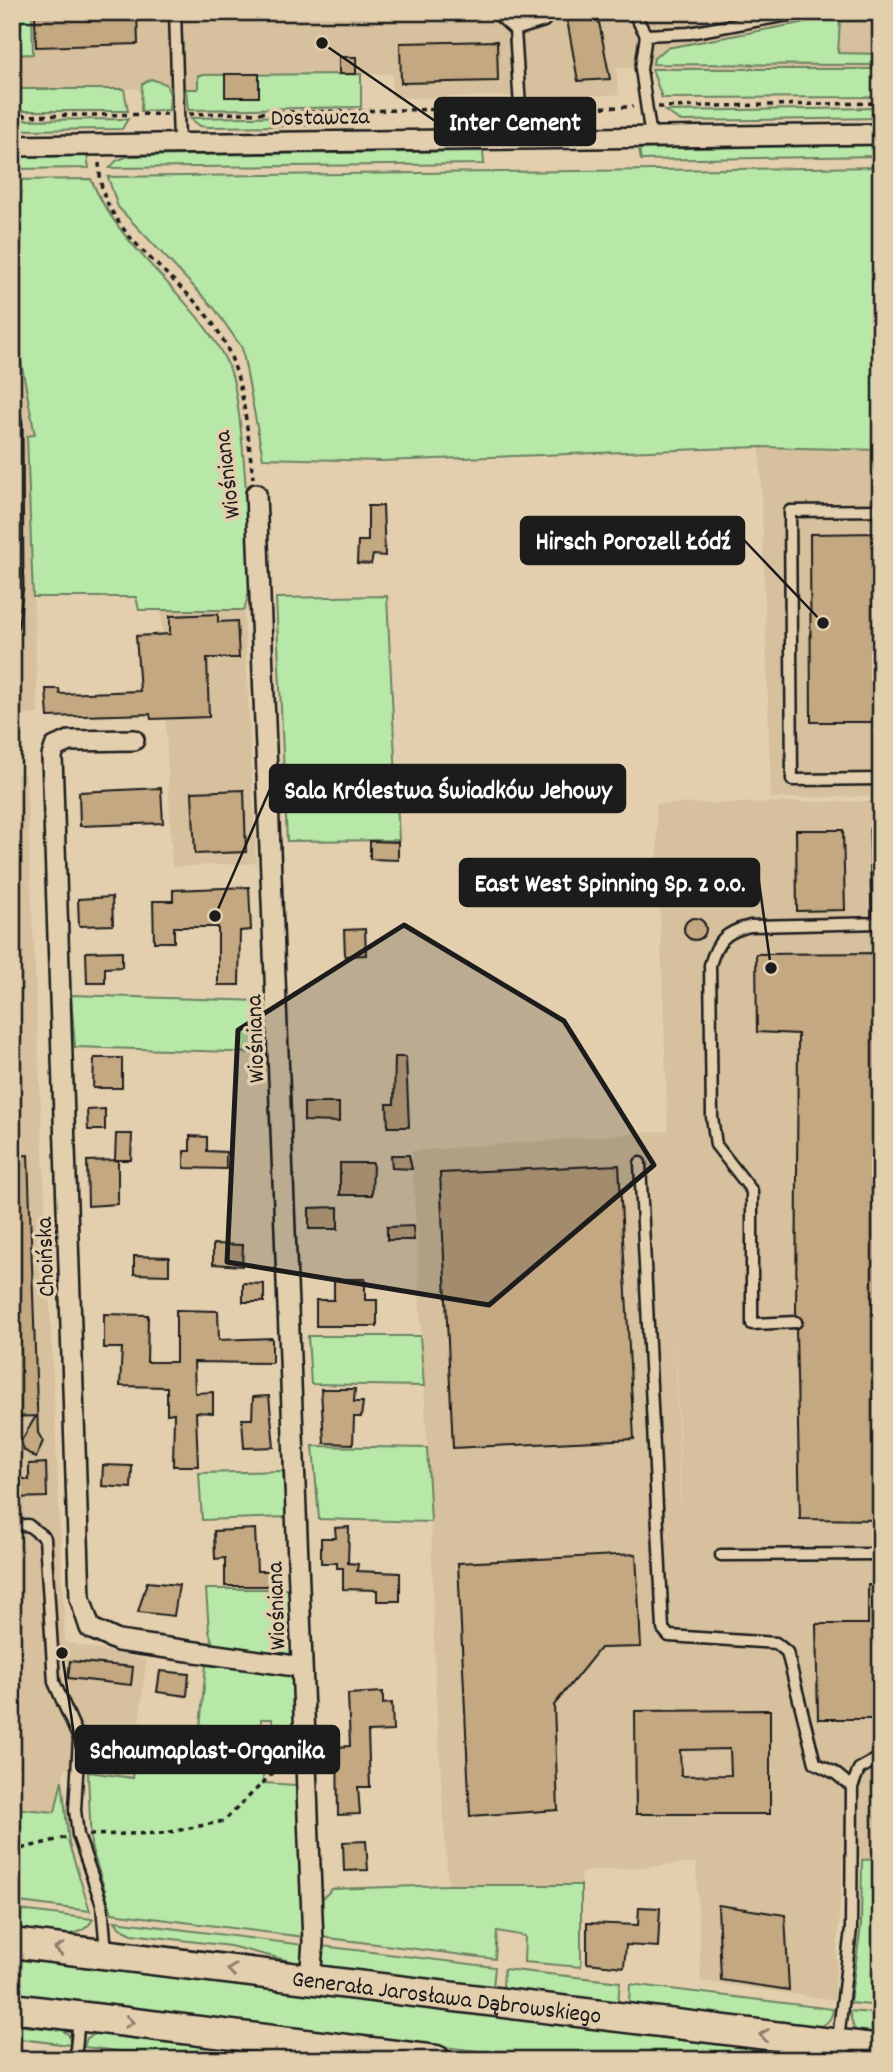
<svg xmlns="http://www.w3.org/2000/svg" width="893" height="2072" viewBox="0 0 893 2072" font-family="Dekko,sans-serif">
<rect width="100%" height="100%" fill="#e3cfae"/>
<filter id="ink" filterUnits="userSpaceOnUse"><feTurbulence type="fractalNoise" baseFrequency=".0143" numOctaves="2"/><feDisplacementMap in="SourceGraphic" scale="14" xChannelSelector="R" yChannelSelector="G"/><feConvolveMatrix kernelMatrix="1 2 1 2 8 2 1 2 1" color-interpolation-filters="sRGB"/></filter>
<g filter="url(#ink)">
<!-- built -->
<path fill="#d6c09d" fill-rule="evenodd" d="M12 12H881V69L616 68 619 95 392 98V74L198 75V89H12Z
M12 314 35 435 27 436 38 714 12 715Z
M760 447 881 450V796L771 798Z
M161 610H244L256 863 172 867Z
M12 773 26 774 65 1642 146 1660 133 1778 65 1769 55 1812 12 1808Z
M881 801V1859L843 1860 834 2000 701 1981 696 1863 581 1872V1885H448L435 1683 431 1522 412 1151 668 1131 656 804ZM674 1303 679 1427 681 1504 680 1503Z"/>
<!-- green -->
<path fill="#b8e8a7" stroke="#6a8262" stroke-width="2" d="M12 12H32L33 54 12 55Z
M861 12H881V20L840 21 838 53 881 54V65L653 64 654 58 667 48Z
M652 69H881V97L662 98Z
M361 74V107L188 110 186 89H198V75Z
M151 79 166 84 170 95 169 110 141 111 142 84Z
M12 89H124L128 111H12Z
M881 108V118L681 121 665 111Z
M359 115 351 125 209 127 200 126 190 118Z
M128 119 122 129 12 130V120Z
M881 145V156L641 160 639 149Z
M483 151 484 164 110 168 116 161 128 156Z
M87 156 89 168 12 169V157Z
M881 167V450L760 447 381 461 263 458 242 348 214 308 118 207 108 177Z
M91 179C121 253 196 295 229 367 240 392 245 475 247 505 249 540 256 576 244 610H139L136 597H33L27 436 35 435 12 314V180Z
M387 596 399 840 287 841 276 598Z
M71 995 261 1001 262 1053 75 1047Z
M308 1336H420L424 1386 311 1384Z
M313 1446 427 1448 431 1522 319 1519Z
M283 1471 287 1517 202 1520 199 1473Z
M206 1589H290L293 1653 283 1658 214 1648 209 1631Z
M206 1665 293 1675 294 1730 273 1729 272 1719H261V1744H251V1765L263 1766V1783L296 1785 300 1791 305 1937 112 1913 91 1846 88 1772 133 1778 136 1753 197 1759Z
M62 1780 69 1844 90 1911 12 1901V1808L55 1812Z
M881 1859V2006L850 2003 861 1926 862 1860Z
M448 1885H581V1967L524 1962 525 1936 497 1931 495 1959 321 1937V1900L332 1889Z
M12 1909 93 1919C78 1946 37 1932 12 1927Z
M115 1921 304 1945 302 1964 230 1946 132 1934 120 1928Z
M322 1946 495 1967 493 1987 320 1966Z
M12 1958 847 2060H551L12 1994Z
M504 1969 620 1982 618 2002 503 1988Z
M630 1984 833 2009C832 2021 824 2027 812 2027L629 2004Z
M849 2011 881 2014V2034H866L854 2029Z
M12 2025 62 2030 69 2035 70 2045 12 2038Z
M97 2033 306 2059V2060H192L84 2047 87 2038Z"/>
<!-- building -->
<path fill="#c4a881" stroke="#1c1c1c" stroke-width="2" fill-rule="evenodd" d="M137 12 138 44 36 47 35 15Z
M582 12H597L610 79 578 81 566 14Z
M497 41 498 81 401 83 400 43Z
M339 57H356V74H339Z
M225 74H259V97H225Z
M368 506H383L385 556 373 555 371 564 357 563 358 541H368Z
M881 533V722H811L810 534Z
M218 614V622L237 621 239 658H207L209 717 151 719 150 714 48 717 46 689H59L60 694 140 691 136 636 170 634V616Z
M161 788 163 823 80 826 79 792Z
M244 790 246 852 195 854 192 792Z
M796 830H843L845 910 797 911Z
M370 841 398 842V860L370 859Z
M249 887 251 930 240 931 239 985H218V927H174V942H154L153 901H173V890Z
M112 897 113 925 79 926 78 899Z
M684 929a11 11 0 1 1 22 0a11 11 0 1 1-22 0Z
M365 929 366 955 345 956 344 930Z
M122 951V967L105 968V983H87L86 952Z
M881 953V1520L800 1519 796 1329 803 1322 796 1315 798 1034 757 1032 756 954Z
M395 1057H406L409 1127H388L387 1104H394Z
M94 1058H122V1088H93Z
M304 1103H339V1122L304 1121Z
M105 1109V1130H88L87 1110Z
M116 1134H132L131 1160H115Z
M190 1136 207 1137V1151L226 1152V1169L184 1168V1151H190Z
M28 1155 38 1433 43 1441 36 1458 24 1450 21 1441 36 1416 12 1417V1156Z
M391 1155H409L412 1169 392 1168Z
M118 1160V1204L88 1206 87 1161Z
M340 1163H373L372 1195H340Z
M619 1165 634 1439 453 1448 440 1173Z
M338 1207V1229H309V1208Z
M413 1226 414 1240H387V1227Z
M213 1244 243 1245 242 1266 213 1264Z
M134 1256 169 1257V1275L134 1274Z
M334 1279H365V1300H377V1326H316V1300H334Z
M243 1283 264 1284V1302H243Z
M176 1310 218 1311 219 1340 272 1338V1363L194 1362 195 1393 213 1392V1413L196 1412 198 1466H173L174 1413 167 1414V1387L120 1386 122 1348H104V1314L148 1315 147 1362H176Z
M321 1389H355L354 1402H363L361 1417H354L353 1444 324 1443Z
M269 1396 274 1447 244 1448 242 1419H252L253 1397Z
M46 1463 47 1497 12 1498V1476L29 1480V1464Z
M103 1465 132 1466 131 1488 102 1486Z
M349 1527 348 1563 358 1564 357 1571 400 1573V1601H377V1590L343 1589V1568H337V1563H321V1538H336L335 1528Z
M255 1529 257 1571H273L272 1586H225V1558L215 1559 214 1531Z
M636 1554 641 1647 600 1648 554 1705 558 1810 470 1816 458 1563Z
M147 1582 179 1585 174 1616 138 1612Z
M868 1585H881L878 1719H818L816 1624H868Z
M70 1661 133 1667 131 1685 68 1678Z
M160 1671 189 1674 187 1696 157 1692Z
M383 1692V1704L392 1703 393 1731 368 1732 370 1787H358L360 1814 338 1815 337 1747 350 1746 348 1694Z
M770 1710V1814H636L635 1711ZM730 1749 731 1775 681 1776 680 1750Z
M366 1841 368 1870 344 1871 343 1842Z
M718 1905 785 1915 789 1990 721 1980Z
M639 1907 660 1908 658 1947 626 1945 624 1967 587 1963V1923L638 1925Z"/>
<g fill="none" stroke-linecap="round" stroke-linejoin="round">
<defs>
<path id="lane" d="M175 12 179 142
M495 12 515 30 522 138
M633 12 646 35 689 33 805 12
M515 30 544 21 550 12
M646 35 641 69 651 138
M12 407 16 423 17 586 12 627
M881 510 790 511 792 780 881 779
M876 830 878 923
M640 1163 663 1629 669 1636 776 1643 787 1652 815 1763 835 1773 852 1787
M796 1322 752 1324V1191L716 1145 712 1117 710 965C717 941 725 932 750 926L881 923
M12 1526 28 1525 45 1538 54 1682 79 1739 75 1810 78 1835 102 1905 106 1951
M721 1555 881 1554
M838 2040 851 1929 852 1787 859 1769 881 1757
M75 2060 79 2018"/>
<path id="street" d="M12 146 881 134
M256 494 313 1942 310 1980
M134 740 69 741 55 747 52 756 80 1598 90 1628 118 1641 302 1667"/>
<g id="secondary">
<path id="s1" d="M12 1943 881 2049"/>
<path d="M12 2008 436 2060"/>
</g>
</defs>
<!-- lane casing -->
<use href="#lane" stroke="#1c1c1c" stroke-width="15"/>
<!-- street casing -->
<use href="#street" stroke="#1c1c1c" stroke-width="24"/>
<!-- secondary casing -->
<use href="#secondary" stroke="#1c1c1c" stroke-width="33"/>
<!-- path -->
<path stroke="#1c1c1c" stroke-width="3.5" stroke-dasharray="5 5" stroke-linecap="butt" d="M658 107 881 103
M532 108 633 107
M189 114 507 108
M12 116 168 114
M99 163C100 176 101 192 108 204 134 257 194 287 222 338 245 379 247 432 253 478
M89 1835 165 1833 224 1821 275 1771
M12 1851 68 1837"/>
<!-- lane -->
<use href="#lane" stroke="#e3cfae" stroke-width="10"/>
<!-- street -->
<use href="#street" stroke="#e3cfae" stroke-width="19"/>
<!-- secondary -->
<use href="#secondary" stroke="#e3cfae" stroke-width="28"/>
</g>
<!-- one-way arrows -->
<defs><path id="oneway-chevron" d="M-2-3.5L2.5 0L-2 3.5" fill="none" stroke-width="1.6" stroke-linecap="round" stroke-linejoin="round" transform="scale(1.75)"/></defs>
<g stroke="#897e6c">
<use href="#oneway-chevron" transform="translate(59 1949) rotate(-173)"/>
<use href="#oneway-chevron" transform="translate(232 1970) rotate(-173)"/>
<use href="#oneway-chevron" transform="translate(129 2022) rotate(7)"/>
<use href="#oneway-chevron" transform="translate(764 2035) rotate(-173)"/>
</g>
</g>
<!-- marked area -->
<path fill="#1c1c1c" fill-opacity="0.2" stroke="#1c1c1c" stroke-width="5" stroke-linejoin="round" d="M404 925 564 1021 654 1165 489 1305 227 1262 238 1030Z"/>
<g text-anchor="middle" stroke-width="7" stroke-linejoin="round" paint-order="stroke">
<!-- street labels -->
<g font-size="24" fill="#1c1c1c" stroke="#e3cfae">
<text transform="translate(320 116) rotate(-1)" y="8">Dostawcza</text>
<text transform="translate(226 475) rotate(-97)" y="8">Wiośniana</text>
<text transform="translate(254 1039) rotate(-92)" y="8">Wiośniana</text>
<text transform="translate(44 1257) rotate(-92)" y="8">Choińska</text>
<text transform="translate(275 1606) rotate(-92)" y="8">Wiośniana</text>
<text dy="8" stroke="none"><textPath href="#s1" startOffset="438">Generała Jarosława Dąbrowskiego</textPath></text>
</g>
</g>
<!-- callouts -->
<path fill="none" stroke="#1c1c1c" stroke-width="2.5" d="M322 43L435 121M823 623L744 540M215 916L270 789M771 968L759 882M62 1653L76 1749"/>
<g fill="#1c1c1c" stroke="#e3cfae" stroke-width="2.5">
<circle cx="322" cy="43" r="7"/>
<circle cx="823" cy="623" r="7"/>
<circle cx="215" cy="916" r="7"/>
<circle cx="771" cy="968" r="7"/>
<circle cx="62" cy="1653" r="7"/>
</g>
<g fill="#1c1c1c" stroke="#1c1c1c" stroke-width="2.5">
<rect x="435" y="98" width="160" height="47" rx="7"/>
<rect x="521" y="517" width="223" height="47" rx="7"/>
<rect x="270" y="765" width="355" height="47" rx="7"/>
<rect x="460" y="859" width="299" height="47" rx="7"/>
<rect x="76" y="1726" width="263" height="47" rx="7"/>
</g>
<g font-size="26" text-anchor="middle" font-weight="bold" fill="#fff">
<text x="515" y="130">Inter Cement</text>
<text x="633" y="549">Hirsch Porozell Łódź</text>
<text x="448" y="798">Sala Królestwa Świadków Jehowy</text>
<text x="610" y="891">East West Spinning Sp. z o.o.</text>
<text x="207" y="1758">Schaumaplast-Organika</text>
</g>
<!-- margin -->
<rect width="893" height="2072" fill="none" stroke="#e3cfae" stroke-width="42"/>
<rect x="21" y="21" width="851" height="2030" fill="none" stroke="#1c1c1c" stroke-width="2.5" filter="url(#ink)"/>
</svg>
